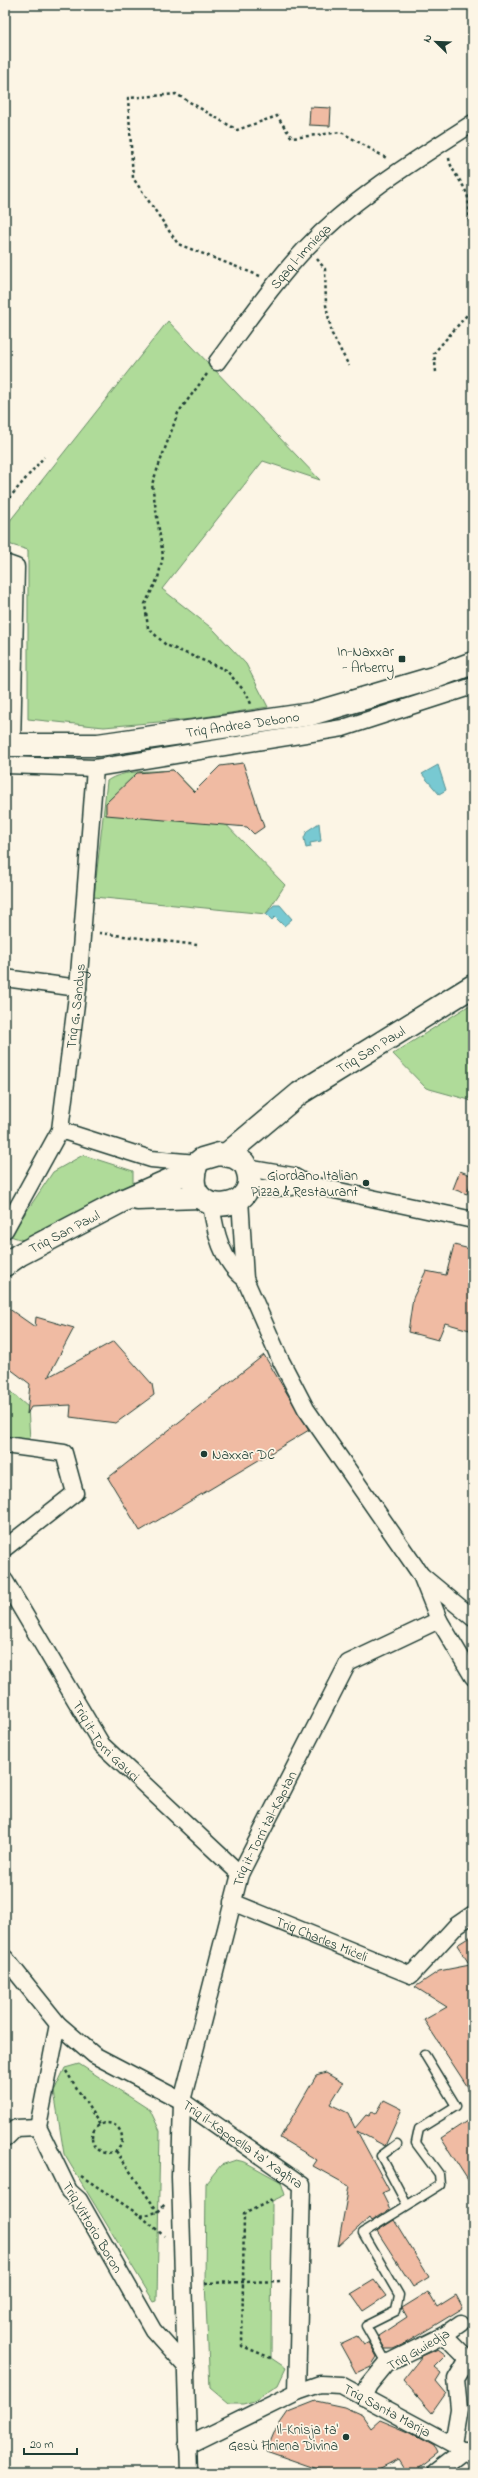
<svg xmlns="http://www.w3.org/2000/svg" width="478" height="2478" viewBox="0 0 478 2478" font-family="'Indie Flower',sans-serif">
<rect width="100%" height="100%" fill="#fcf5e5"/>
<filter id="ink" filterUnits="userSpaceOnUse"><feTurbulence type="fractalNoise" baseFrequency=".025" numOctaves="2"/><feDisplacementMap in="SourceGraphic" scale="8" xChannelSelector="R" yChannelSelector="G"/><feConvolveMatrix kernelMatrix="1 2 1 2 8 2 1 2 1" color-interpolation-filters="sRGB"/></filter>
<g filter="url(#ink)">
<!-- green -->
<path fill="#afdb99" stroke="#678c66" d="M168 321 320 480 263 461 162 589 214 630 246 664 268 707 192 719 104 727 28 719V550L5 543V527Z
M173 770 285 885 266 914 94 897 107 781C123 769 153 772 173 770Z
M473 1003V1101L426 1088 393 1054Z
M83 1155 133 1171V1183L23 1240 10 1236 53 1172Z
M5 1387 28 1407 30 1440H5Z
M79 2064 150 2110 160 2131 157 2301 154 2302 64 2154 54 2091 65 2068Z
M236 2160 245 2162 281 2182 285 2195 272 2201 271 2358 286 2368 278 2385 254 2401 243 2404H229L210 2388 205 2283 206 2183 221 2165Z"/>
<!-- water -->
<path fill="#78c9d2" stroke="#549193" d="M438 765 446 790 439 794 422 774Z
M319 823 321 841 310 843 311 847 306 848 304 838 307 831Z
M274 905H280L292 919 284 926 275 917 272 920 266 914Z"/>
<!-- building -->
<path fill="#f0bba3" stroke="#1f3d34" d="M310 107 331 108 330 126 309 125Z
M243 763 264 827 254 834 247 827 106 815V803L137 773 173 770 194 792 220 766Z
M460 1171 473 1176 467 1194 453 1189Z
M454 1245 470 1249 473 1254V1331L445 1323 438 1340 408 1332 413 1298 426 1271 446 1275Z
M5 1306 35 1327 36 1317 74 1328 48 1377 114 1341 152 1384 154 1395 116 1423 70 1417 71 1405 31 1407 27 1414 30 1384 5 1365Z
M264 1355 309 1430 140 1531 108 1478Z
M473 1935V2095L424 2020 447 2007 415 1987 439 1971 470 1965 457 1945Z
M326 2073 343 2083 330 2104 348 2113 355 2128 366 2115 369 2116 372 2112 376 2114 384 2100 402 2109 385 2146 357 2131 389 2190 382 2193 390 2209 371 2221 369 2218 338 2246 349 2186 313 2166 317 2160 280 2138 316 2076Z
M473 2117V2188L441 2138Z
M394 2220 429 2277 413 2287 377 2231Z
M374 2280 386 2296 363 2311 351 2294Z
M428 2292 437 2307 456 2295 463 2308 404 2344 393 2349H385L378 2336 407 2317 402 2308Z
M357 2336 364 2345 369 2342 377 2357 371 2366 356 2373 340 2344Z
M438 2349 446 2355 434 2367 441 2373 436 2381 446 2393 432 2413 403 2380 422 2356Z
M316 2401 344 2407 362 2415 371 2428 380 2420 411 2433 434 2446 438 2454 413 2473H407L398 2459 371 2473H329L266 2451 274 2432 288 2412Z"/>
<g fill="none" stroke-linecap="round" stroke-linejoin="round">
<defs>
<path id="service" d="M397 2144 381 2156 407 2205
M387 2363 366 2326 396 2311 399 2295 363 2233 440 2185 439 2174 416 2143 419 2129 456 2106 425 2055"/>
<g id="minor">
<path id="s1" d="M217 362C246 323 274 282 307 247 354 197 416 160 473 123"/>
<path d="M5 563 16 567 12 745"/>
<path d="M5 765 95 768 343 728 473 686"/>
<path d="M5 978 78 988"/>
<path d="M60 1130 151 1159 197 1163"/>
<path d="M247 1168 293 1176 307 1184 473 1220"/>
<path d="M247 1189 292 1187 307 1184"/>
<path d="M240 1199 245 1279 280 1359 306 1409 421 1575 439 1620 473 1677"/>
<path d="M211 1204C215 1232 222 1262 245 1279"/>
<path id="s2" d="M5 1230 60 1130 78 988 95 768"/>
<path d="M5 1445 64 1453 75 1493 5 1548"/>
<path d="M421 1575 473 1618"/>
<path id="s3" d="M5 1581 102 1745 240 1874"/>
<path id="s4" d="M232 1902 411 1975 457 1925 473 1914"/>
<path id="s5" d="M5 1958 58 2024 94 2055 182 2101 302 2185 297 2392 187 2446"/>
<path d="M58 2024 38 2127 69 2191 79 2200 153 2330 187 2368"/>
<path d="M5 2139 16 2128 38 2127"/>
<path d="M444 2335 468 2359 456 2379 459 2409 453 2444"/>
<path id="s6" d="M297 2392 320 2384 341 2385 473 2456"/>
<path d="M363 2397 369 2385 387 2363 444 2335 461 2323"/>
<path id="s7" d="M189 2473 180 2177 182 2101 240 1874 348 1663 439 1620"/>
<path d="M435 2473 465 2450"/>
</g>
<g id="secondary">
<path id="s8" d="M5 745H98L311 714 433 678 473 663"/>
<path d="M219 1154 234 1157 244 1163C272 1214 175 1223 197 1163L202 1159Z"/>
<path id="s9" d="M227 1154 300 1093 473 986"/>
<path d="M137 1199 200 1197"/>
<path id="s10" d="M5 1265 19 1255 124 1200 195 1169"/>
</g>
</defs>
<!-- service casing -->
<use href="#service" stroke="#1f3d34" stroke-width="11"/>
<!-- minor casing -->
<use href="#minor" stroke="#1f3d34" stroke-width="19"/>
<!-- secondary casing -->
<use href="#secondary" stroke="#1f3d34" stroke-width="25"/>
<!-- path -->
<path stroke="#1f3d34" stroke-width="2.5" stroke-dasharray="3 3" stroke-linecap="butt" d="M449 158C451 173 465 183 468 198 471 217 467 234 473 254
M317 259 325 269 326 305 332 334 349 366
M260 276 178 244 133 178 128 98 176 94 237 130 277 116 292 138 341 132 388 159
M436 372 434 353 473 308
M207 374 178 413 152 484 163 556 158 578 145 604 148 628 166 645 226 670 247 694 251 704
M5 503 44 457
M99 933 197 945
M66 2071 100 2125
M92 2138a15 15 0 1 1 30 0a15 15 0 1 1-30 0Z
M116 2151 158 2212
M81 2176 141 2216 158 2212 165 2204
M141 2216 164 2236
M205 2283 283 2281
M271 2358 242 2346 244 2214 272 2200"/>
<!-- service -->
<use href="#service" stroke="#fcf5e5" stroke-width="8"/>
<!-- minor -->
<use href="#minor" stroke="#fcf5e5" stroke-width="16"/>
<!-- secondary -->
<use href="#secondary" stroke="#fcf5e5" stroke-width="22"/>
</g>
</g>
<!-- markers -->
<g fill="#1f3d34" stroke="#fcf5e5" stroke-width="1.5">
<rect x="398" y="655" width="8" height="8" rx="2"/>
<circle cx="366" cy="1183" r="4"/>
<circle cx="204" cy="1454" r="4"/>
<circle cx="346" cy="2437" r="4"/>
</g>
<g text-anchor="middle" stroke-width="3.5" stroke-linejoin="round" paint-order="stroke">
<!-- street labels -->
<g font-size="14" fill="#1f3d34" stroke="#fcf5e5">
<text dy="5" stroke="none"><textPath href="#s1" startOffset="135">Sqaq l-Imnieqa</textPath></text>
<text dy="5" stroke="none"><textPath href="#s8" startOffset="239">Triq Andrea Debono</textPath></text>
<text dy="5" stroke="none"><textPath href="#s2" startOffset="239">Triq G. Sandys</textPath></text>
<text dy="5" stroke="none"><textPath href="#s9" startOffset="178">Triq San Pawl</textPath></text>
<text dy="5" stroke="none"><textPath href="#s10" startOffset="68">Triq San Pawl</textPath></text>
<text dy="5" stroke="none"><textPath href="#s3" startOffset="190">Triq it-Torri Gauci</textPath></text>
<text dy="5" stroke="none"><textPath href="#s7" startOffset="658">Triq it-Torri tal-Kaptan</textPath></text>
<text dy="5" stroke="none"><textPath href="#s4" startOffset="97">Triq Charles Miċeli</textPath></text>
<text dy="5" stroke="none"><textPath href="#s5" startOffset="306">Triq il-Kappella ta' Xagħra</textPath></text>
<text transform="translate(93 2227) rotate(59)" y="5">Triq Vittorio Boron</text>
<text transform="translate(418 2349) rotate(-30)" y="5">Triq Gwiedja</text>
<text dy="5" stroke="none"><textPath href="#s6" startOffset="98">Triq Santa Marija</textPath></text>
</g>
<!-- poi labels -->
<g font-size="14" fill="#1f3d34" stroke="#fcf5e5" text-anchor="end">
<text x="394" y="656">In-Naxxar<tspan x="394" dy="16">- Arberry</tspan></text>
<text x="358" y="1180">Giordano Italian<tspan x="358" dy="16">Pizza &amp; Restaurant</tspan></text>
<text x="212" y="1459" text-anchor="start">Naxxar DC</text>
<text x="338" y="2434">Il-Knisja ta'<tspan x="338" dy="16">Gesù Ħniena Divina</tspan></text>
</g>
</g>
<!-- margin -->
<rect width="478" height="2478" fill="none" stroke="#fcf5e5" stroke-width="20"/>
<rect x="10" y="10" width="458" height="2458" fill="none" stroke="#1f3d34" stroke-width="1.5" filter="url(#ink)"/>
<!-- north arrow -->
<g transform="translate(436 42) rotate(293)" stroke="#fcf5e5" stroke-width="3" paint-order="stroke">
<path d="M0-3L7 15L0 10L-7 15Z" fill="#1f3d34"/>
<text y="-6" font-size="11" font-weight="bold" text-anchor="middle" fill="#1f3d34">N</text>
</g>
<!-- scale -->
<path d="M24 2448v6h53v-6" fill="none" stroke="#1f3d34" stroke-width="2"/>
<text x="30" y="2448" font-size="12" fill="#1f3d34" stroke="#fcf5e5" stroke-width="3" paint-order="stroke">20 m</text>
</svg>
